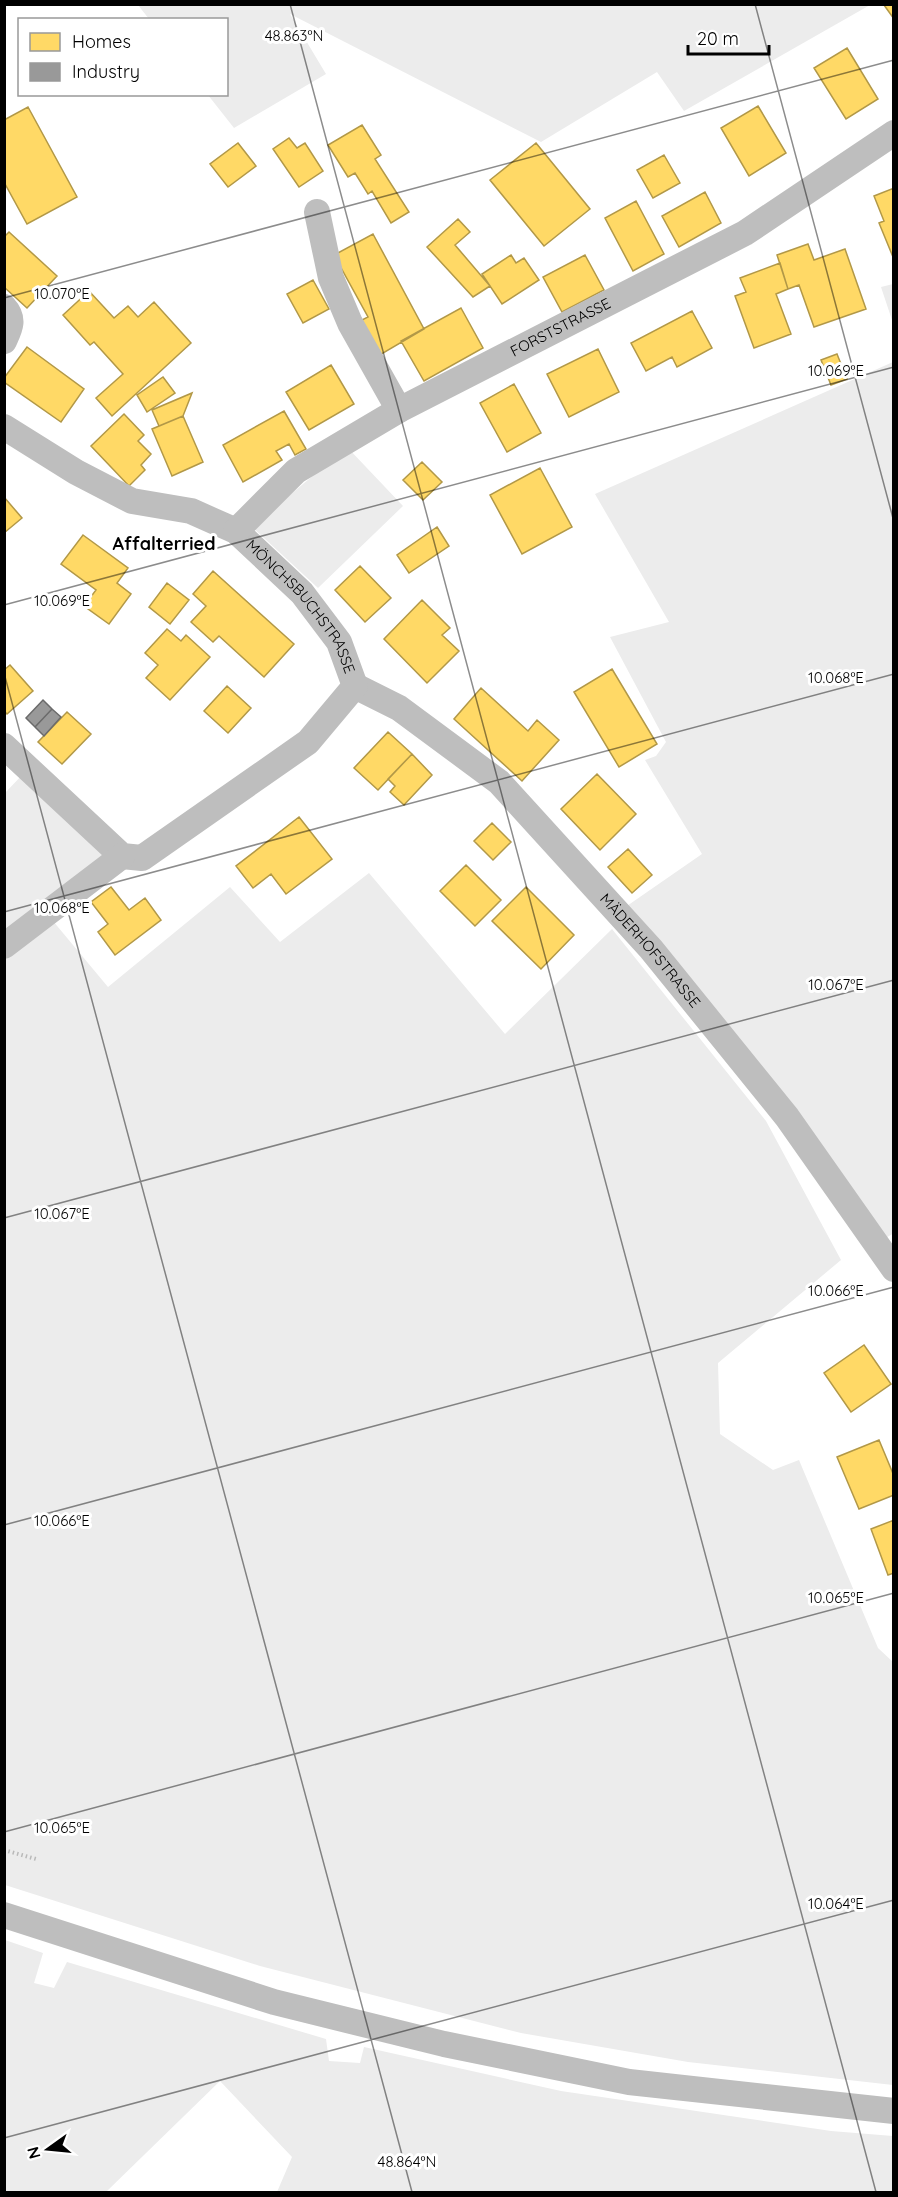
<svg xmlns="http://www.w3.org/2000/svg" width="898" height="2197" viewBox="0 0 898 2197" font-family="Quicksand,sans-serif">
<rect width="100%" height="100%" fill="#fff"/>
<!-- green -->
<path fill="#ececec" d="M138 5H870L684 111 657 72 541 142 290 14 326 74 234 128 208 95 226 94V20L149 19Z
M893 284H894L893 323 881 287Z
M893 362 894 1233 884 1239 624 908 702 854 645 760 656 756 666 742 610 637 669 622 595 494Z
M347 447 403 506 318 588 252 527Z
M24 773 109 856 5 932V793Z
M369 873 505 1034 612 929 766 1121 841 1260 718 1363 720 1434 773 1470 799 1460 878 1648 893 1662V2085L688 2062 521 2033 260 1966 5 1885V958L53 921 108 987 230 887 280 942Z
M5 1940 43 1953 34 1983 54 1988 67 1962 326 2039 329 2061 360 2063 364 2047 561 2091 831 2131 893 2136V2192H277L292 2157 220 2081 106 2192H5Z"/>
<!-- homes -->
<path fill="#ffd966" stroke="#b29847" stroke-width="1.5" d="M894 4V19L884 5Z
M847 48 878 99 846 119 814 68Z
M758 106 786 153 749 176 721 128Z
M28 107 77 197 27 224 4 182V120Z
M362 125 381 155 375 159 409 212 391 223 372 191 368 194 355 173 348 177 328 145Z
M289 138 297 148 305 143 323 171 299 187 273 149Z
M238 143 256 166 228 187 210 164Z
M536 143 590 209 544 246 490 180Z
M664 155 680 183 653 198 637 170Z
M894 188V257H893L879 223 884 221 874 196Z
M705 192 721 223 679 247 662 216Z
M636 201 664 254 633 271 605 218Z
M458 219 470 232 455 245 490 286 473 297 427 247Z
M9 232 57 276 27 308 4 287V237Z
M373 234 424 329 373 359 356 323 368 317 334 255Z
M808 244 814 260 845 249 866 309 814 327 799 285 788 289 777 255Z
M511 255 516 263 524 258 539 280 502 304 482 274Z
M585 255 604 290 562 312 543 277Z
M780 263 788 289 776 294 791 334 754 348 735 296 746 292 740 278Z
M313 280 329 309 303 323 287 294Z
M89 291 114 318 128 306 138 317 154 302 191 343 112 416 96 398 123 374 94 342 90 345 63 315Z
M461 308 483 348 424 381 401 341Z
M692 311 712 348 677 367 672 357 646 371 631 343Z
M27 347 84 389 61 422 4 382V378Z
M598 349 619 392 569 417 547 374Z
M837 354 847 379 831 385 821 360Z
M331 365 354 404 309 430 286 392Z
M163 377 175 393 147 412 137 395Z
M514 384 541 433 507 452 480 403Z
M192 393 183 416 159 426 152 410Z
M284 411 306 449 295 455 289 444 276 451 282 460 243 482 223 445Z
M124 414 144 435 138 441 151 454 141 465 145 470 129 486 91 446Z
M183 416 203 462 172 476 152 429Z
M422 462 442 482 423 500 403 480Z
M540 468 572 527 522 554 490 495Z
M4 497 22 518 4 533Z
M437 527 449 546 409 573 397 555Z
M83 535 128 568 117 583 131 594 109 624 84 606 96 590 61 564Z
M360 566 391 598 365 622 335 590Z
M213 571 294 644 264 677 219 636 213 642 191 622 206 606 193 594Z
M167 583 189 600 170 624 149 607Z
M422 600 450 628 442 635 459 651 427 683 384 639Z
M167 629 181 641 186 635 210 657 170 700 146 678 158 665 145 653Z
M10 665 33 691 7 714 4 711V670Z
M612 669 657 744 619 767 574 692Z
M227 686 251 708 228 733 204 711Z
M481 688 528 731 537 720 559 740 522 781 454 719Z
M67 712 91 734 62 764 38 742Z
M388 732 412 754 378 790 354 768Z
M412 754 432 775 404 805 390 792 395 786 388 779Z
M597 774 636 814 600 850 561 809Z
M299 817 332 859 286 894 271 874 253 888 236 866Z
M492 823 511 842 493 860 474 841Z
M628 849 652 875 632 893 608 867Z
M466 865 501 900 475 926 440 891Z
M111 887 129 910 145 898 161 920 115 955 98 932 108 924 91 902Z
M526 887 574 935 541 969 492 921Z
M864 1345 891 1384 851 1412 824 1373Z
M879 1440 894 1476V1495L859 1509 837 1457Z
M894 1520V1573L888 1575 871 1529Z"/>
<!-- industry -->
<path fill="#999" stroke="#6b6b6b" stroke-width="1.5" d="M43 700 52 709 35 727 26 718Z
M52 709 61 717 44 736 35 727Z"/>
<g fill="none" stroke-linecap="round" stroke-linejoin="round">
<!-- path -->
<path stroke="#b9b9b9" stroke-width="4" stroke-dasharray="1.5 3" stroke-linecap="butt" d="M4 1850 36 1859"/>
<!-- minor -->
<g stroke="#bebebe" stroke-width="26">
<path d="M317 212 331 278 350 323 399 410"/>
<path d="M4 307C15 319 10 328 4 341"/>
<path id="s1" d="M4 427 76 472 132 501 191 511 236 531 302 593 339 642 355 686"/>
<path id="s2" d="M236 531 296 471 399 410 745 233 894 133"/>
<path id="s3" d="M355 686 399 708 499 782 651 949 787 1117 894 1269"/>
<path d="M4 746 122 856 142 858 308 742 355 686"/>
<path d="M4 946 122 856"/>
<path d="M4 1915 274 2002 444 2044 629 2082 894 2111"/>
</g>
</g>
<!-- ticks -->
<path fill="none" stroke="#000" stroke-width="1.5" stroke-opacity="0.45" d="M290 4 876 2192M755 4 894 522M4 298 894 60M4 605 894 367M4 673 412 2192M4 912 894 674M4 1218 894 980M4 1525 894 1287M4 1832 894 1593M4 2138 894 1900"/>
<g text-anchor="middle" stroke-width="6" stroke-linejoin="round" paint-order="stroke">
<!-- street labels -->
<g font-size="15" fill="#000" stroke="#fff">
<text dy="5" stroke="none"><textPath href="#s2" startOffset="386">FORSTSTRASSE</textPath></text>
<text dy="5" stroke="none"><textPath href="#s1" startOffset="358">MÖNCHSBUCHSTRASSE</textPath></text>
<text dy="5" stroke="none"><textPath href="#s3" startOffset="400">MÄDERHOFSTRASSE</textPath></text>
</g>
<!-- quarter labels -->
<g font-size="18" font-weight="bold" fill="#000" stroke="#fff">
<text x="164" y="550">Affalterried</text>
</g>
</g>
<g font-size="15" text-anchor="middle" fill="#000" stroke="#fff" stroke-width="6" stroke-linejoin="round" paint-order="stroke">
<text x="294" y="41">48.863°N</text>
<text x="62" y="299">10.070°E</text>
<text x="836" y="376">10.069°E</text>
<text x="62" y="606">10.069°E</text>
<text x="836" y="683">10.068°E</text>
<text x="62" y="913">10.068°E</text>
<text x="836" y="990">10.067°E</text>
<text x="62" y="1219">10.067°E</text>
<text x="836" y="1296">10.066°E</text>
<text x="62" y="1526">10.066°E</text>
<text x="836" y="1603">10.065°E</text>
<text x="62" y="1833">10.065°E</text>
<text x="836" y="1909">10.064°E</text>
<text x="407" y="2167">48.864°N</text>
</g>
<!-- border -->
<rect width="898" height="2197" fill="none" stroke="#000000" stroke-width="12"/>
<!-- legend -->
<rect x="18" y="18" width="210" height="78" fill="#ffffff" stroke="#999999" stroke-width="1.5"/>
<rect x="30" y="33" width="30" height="18" fill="#ffd966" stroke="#999999" stroke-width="1.5"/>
<text x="72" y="48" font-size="18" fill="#000000">Homes</text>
<rect x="30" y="63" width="30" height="18" fill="#999999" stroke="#999999" stroke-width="1.5"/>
<text x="72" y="78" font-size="18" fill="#000000">Industry</text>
<!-- north arrow -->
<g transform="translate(48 2149) rotate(255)" stroke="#ffffff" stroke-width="4.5" paint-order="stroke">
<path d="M0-4.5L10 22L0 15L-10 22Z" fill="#000000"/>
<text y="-9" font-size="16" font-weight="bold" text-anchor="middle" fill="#000000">N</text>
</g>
<!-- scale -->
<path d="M688 45v9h81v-9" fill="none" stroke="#000000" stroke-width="3"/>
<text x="697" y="45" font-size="18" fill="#000000" stroke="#ffffff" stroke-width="4.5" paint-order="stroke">20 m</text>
</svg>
